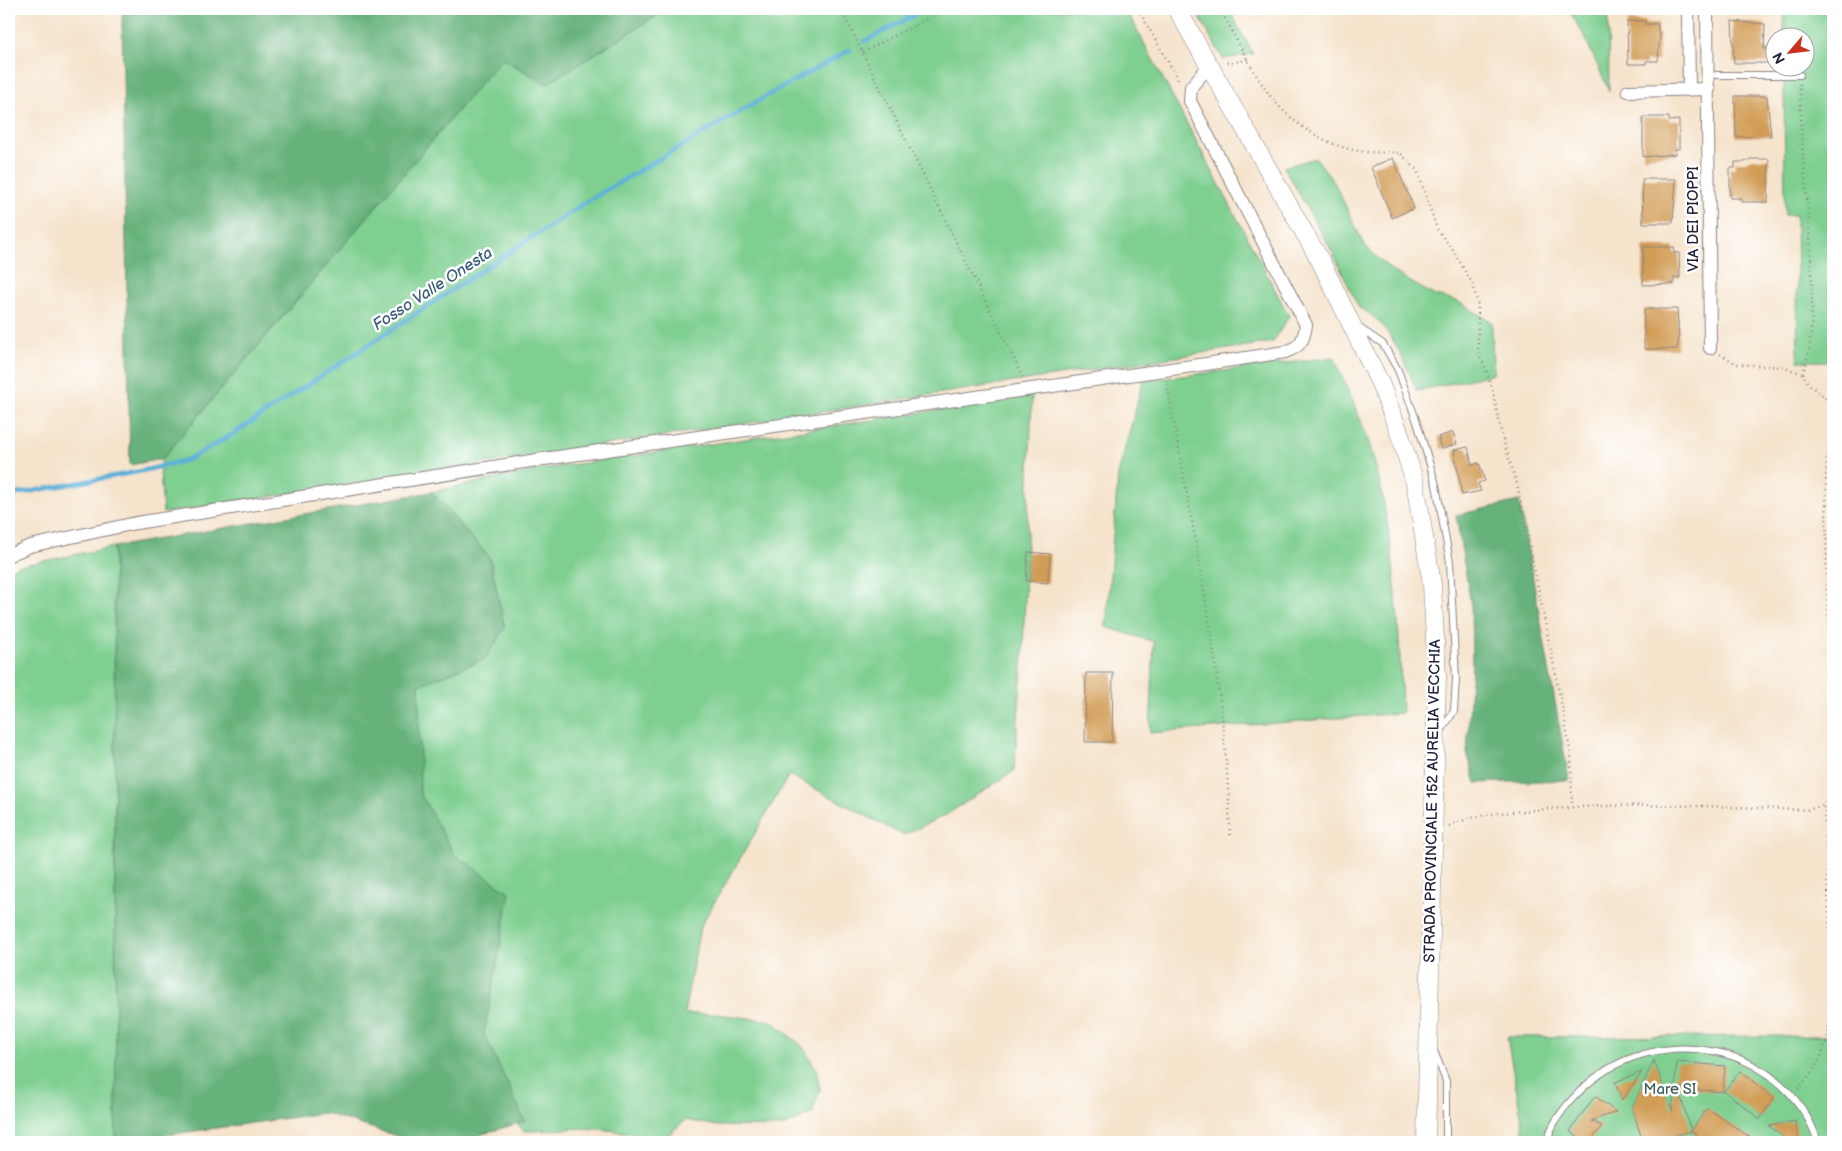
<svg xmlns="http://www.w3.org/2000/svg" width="1842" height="1151" viewBox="0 0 1842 1151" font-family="'Balsamiq Sans',sans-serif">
<rect width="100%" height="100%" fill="#fff"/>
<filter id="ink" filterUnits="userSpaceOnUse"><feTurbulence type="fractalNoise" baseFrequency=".02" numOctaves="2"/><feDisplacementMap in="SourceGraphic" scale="10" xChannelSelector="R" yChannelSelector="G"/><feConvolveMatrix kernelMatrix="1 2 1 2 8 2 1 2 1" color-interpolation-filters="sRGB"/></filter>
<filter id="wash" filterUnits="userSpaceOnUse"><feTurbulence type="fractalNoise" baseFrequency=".0096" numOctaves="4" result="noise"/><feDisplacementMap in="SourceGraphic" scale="20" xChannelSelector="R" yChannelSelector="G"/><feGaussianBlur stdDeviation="1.12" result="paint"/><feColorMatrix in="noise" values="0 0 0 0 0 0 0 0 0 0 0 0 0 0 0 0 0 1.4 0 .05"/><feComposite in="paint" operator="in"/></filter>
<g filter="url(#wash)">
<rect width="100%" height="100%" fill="#f5e3cb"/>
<!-- green -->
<path fill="#7ecf90" stroke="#507866" d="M668 9H1126L1289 316 1273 342 163 513 160 471 162 459 502 58 546 84Z
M1195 9H1229L1253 54 1223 59Z
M1568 9 1608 10 1609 91 1584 35Z
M1784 9H1833V361H1798L1796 215H1785L1784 68H1804V38L1784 37Z
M1316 158 1333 180 1364 245 1392 271 1435 296 1457 301 1492 322 1493 374 1417 391C1405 364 1389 319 1359 308L1334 255 1284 167Z
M1334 357C1346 389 1363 420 1372 453 1396 538 1399 626 1402 713L1150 733 1154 642 1106 627 1118 475 1143 381Z
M1032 396 1023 654 1014 771 946 815 903 835 789 775 700 927 684 1014H716L772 1021 803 1047 816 1069 820 1089 812 1114 782 1127 718 1126 685 1120 665 1138C642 1137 628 1132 607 1130 579 1126 552 1131 524 1131L505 1111 417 798 418 679 490 558 431 492 538 470Z
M114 547 116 1142H9V570L18 566Z
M1833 1036V1142H1523V1127L1507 1037Z"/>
<!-- forest -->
<path fill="#66b27a" stroke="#446a5a" d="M124 9H668L546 84 502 58 162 459 130 465 122 18Z
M431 492 490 558 505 628 485 659 419 685 420 793 454 854 510 893 484 1034 525 1121 457 1142H416L324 1113 116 1142 114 547Z
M1519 501 1569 780 1476 783 1467 753 1472 663 1471 605 1456 515Z"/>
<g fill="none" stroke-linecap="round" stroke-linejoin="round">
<!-- stream -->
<path stroke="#5cb1d8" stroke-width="4.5" d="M865 41 926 9
M9 497 17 494 142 471 187 460 230 436 586 202 777 90 850 50"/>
</g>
<g id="blocks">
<!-- building -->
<path fill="#d19c55" d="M1627 21H1645V24H1658V34H1660L1658 61H1646V64H1628Z
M1732 21 1765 24 1764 49H1771V63H1734Z
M1735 96H1767L1771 136 1736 137Z
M1643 117H1669V121L1679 120V149H1675V154L1643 157Z
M1393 158 1414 208 1392 218 1371 167Z
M1751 159H1769L1768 202H1741V198H1730V168H1735V162H1745Z
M1642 179H1676L1673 223H1643Z
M1643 247H1674V253H1679L1680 278 1674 277V284L1643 285Z
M1644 309H1677L1679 338 1677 349H1644Z
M1453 432 1457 444 1441 449 1438 437Z
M1468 447 1472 465 1479 463 1485 481 1478 483 1481 491 1462 495 1454 450Z
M1028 552 1050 554 1048 583 1026 581Z
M1086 673H1113L1112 742H1085Z
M1654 1060 1672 1111 1677 1062 1725 1066 1723 1092 1678 1088 1691 1131 1654 1142H1643L1632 1108Z
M1740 1071 1774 1098 1760 1119 1724 1091Z
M1642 1072 1622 1100 1615 1082Z
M1595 1096 1616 1112 1591 1121 1602 1126 1590 1142H1584L1570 1131Z
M1707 1108 1757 1142H1708L1691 1131Z
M1795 1121 1799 1142H1790L1769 1126Z"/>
</g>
</g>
<g filter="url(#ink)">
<use href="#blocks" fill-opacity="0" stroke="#8c8283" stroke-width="1"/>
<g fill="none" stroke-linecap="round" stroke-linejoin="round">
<defs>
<path id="lane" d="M1716 75H1800
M1358 327 1383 344 1398 370 1417 422 1436 485 1450 562 1456 679 1454 711 1441 731
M1434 1051 1446 1081V1142
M1547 1142C1551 1123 1565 1106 1579 1092 1652 1018 1785 1041 1818 1142"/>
<path id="street" d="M1688 9 1689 90
M1707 9 1710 348
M1628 91 1709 89
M9 555 30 546 136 523 537 460 1206 364 1285 352C1300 347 1304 341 1306 325L1190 101 1191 87 1209 66"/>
<path id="secondary" d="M1177 9 1321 262 1380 383 1399 432 1415 483 1432 584 1437 676 1426 1142"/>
</defs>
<!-- lane casing -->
<use href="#lane" stroke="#8c8283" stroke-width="8"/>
<!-- street casing -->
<use href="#street" stroke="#8c8283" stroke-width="14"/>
<!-- secondary casing -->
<use href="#secondary" stroke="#8c8283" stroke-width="19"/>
<!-- path -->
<path stroke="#8c8283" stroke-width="2.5" stroke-dasharray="1 4" stroke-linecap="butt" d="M841 9 1023 377
M1138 9 1179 81
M1220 9C1236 37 1256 81 1277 104 1296 126 1329 146 1358 151 1371 153 1386 152 1400 153L1417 170 1437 229 1453 250 1472 283 1478 305V353L1485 367 1493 392 1502 436 1517 484 1564 716 1571 756 1572 807
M863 52 946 9
M1227 63 1248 60
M1800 84C1800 171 1818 258 1810 344 1809 354 1805 364 1803 374
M1720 354 1737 364 1783 367 1803 374C1809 391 1830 393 1833 414
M1167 384C1193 533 1227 685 1230 837
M1833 430 1827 458 1826 483 1827 596 1833 673
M1833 680V732
M1449 826C1476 813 1506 813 1535 810 1626 802 1715 806 1806 810L1824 805 1830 798 1829 785 1833 778
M1798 1089 1818 1064 1828 1036 1832 979 1824 805"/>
<!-- lane -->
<use href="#lane" stroke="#fff" stroke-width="6"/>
<!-- street -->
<use href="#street" stroke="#fff" stroke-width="12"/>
<!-- secondary -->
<use href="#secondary" stroke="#fff" stroke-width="18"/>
</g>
</g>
<g text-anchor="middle" stroke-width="5" stroke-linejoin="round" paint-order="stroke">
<!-- street labels -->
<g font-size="15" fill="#22223b" stroke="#fff">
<text transform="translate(1693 219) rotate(-90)" y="5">VIA DEI PIOPPI</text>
<text transform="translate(1432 801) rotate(-89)" y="5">STRADA PROVINCIALE 152 AURELIA VECCHIA</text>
</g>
<!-- park labels -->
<g font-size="15" fill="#425f59" stroke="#fff">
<text x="1670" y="1094">Mare SI</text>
</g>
<!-- water labels -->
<g font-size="16" font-style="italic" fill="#395b7a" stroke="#fff">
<text transform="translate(432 288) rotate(-33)" y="6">Fosso Valle Onesta</text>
</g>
</g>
<!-- margin -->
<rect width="1842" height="1151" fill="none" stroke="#fff" stroke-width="30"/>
<!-- north arrow -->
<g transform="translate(1790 52) rotate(242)"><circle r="24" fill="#ffffff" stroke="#a7a7b1"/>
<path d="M0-4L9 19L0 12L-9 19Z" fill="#c8321e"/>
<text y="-8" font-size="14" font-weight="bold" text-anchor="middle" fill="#22223b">N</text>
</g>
</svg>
